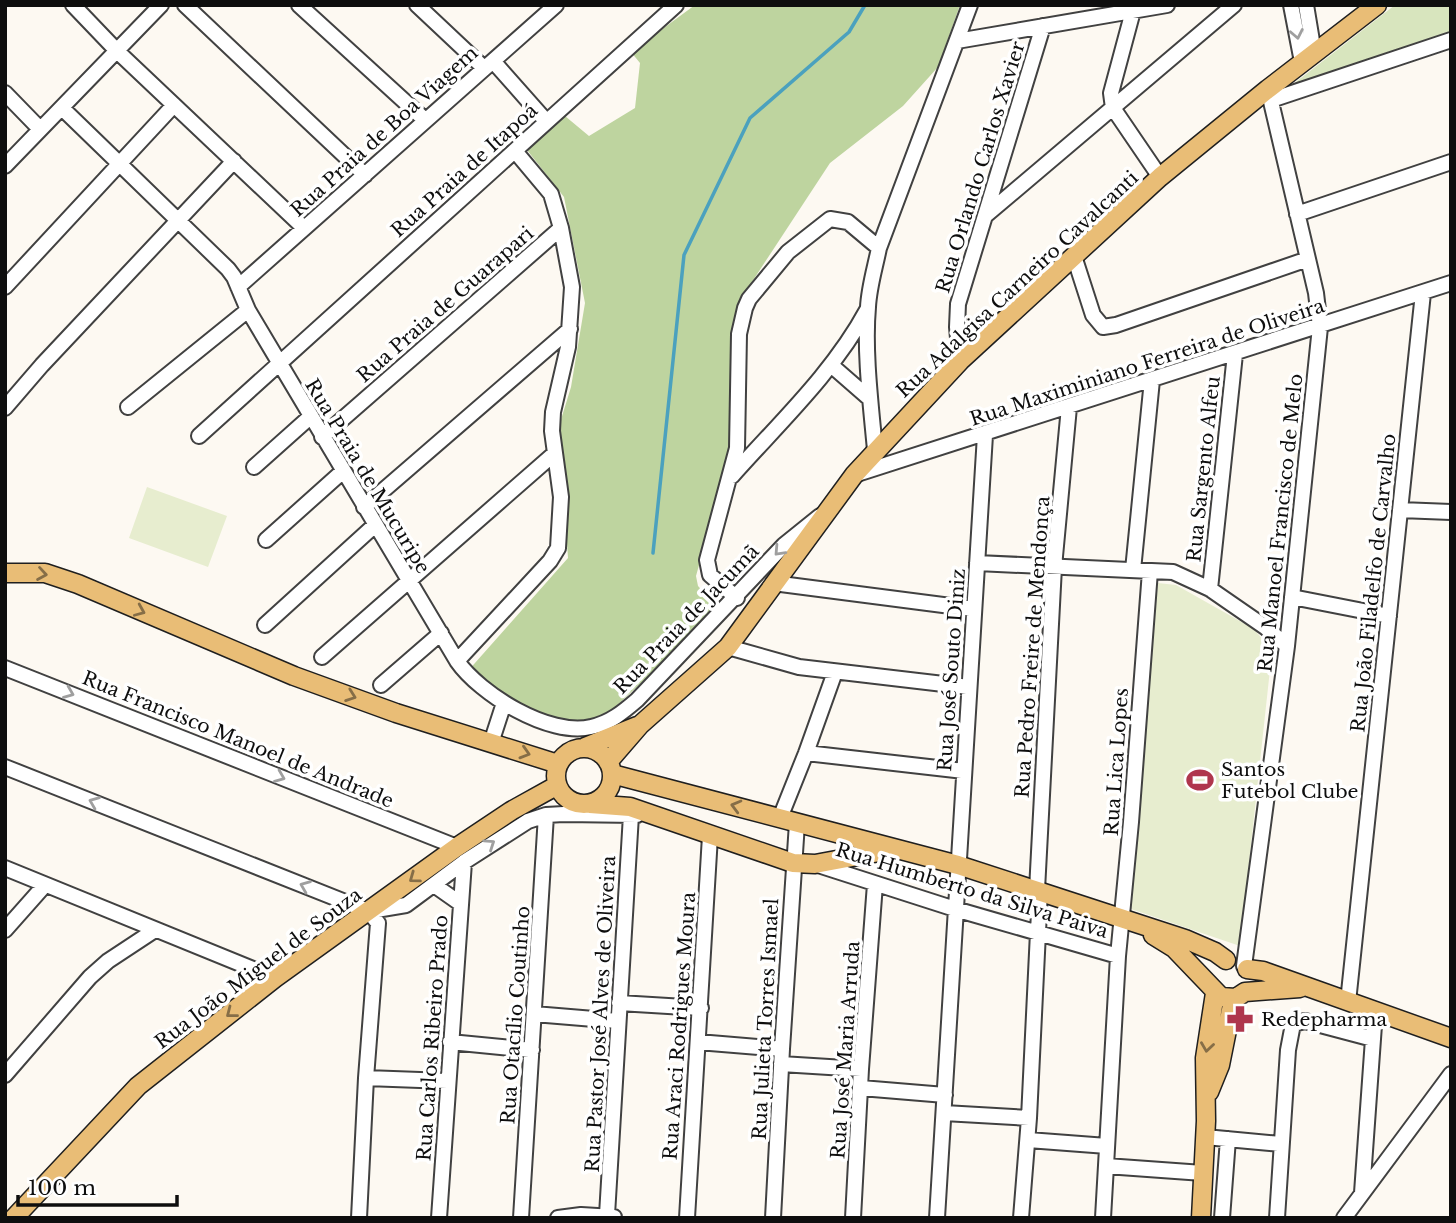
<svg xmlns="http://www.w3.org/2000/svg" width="1456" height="1223" viewBox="0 0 1456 1223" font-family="'Libre Baskerville',serif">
<rect width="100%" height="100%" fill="#fdf9f2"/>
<!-- green -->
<path fill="#d8e5be" d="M1395 5H1451V31L1292 85Z"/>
<!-- forest -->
<path fill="#bed49f" d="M695 5H960L938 67 903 106 830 163 746 291 732 447 696 576 698 586 719 609 589 732H566L467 672 568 558 559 426 571 387 585 303 564 197 527 150 565 116 589 136 635 108 640 63 631 52Z"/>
<!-- pitch -->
<path fill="#e7edcf" d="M147 487 227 516 208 567 129 538Z
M1158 583 1176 585 1254 629 1272 651 1240 946 1131 909Z"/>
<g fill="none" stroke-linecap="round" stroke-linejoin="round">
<!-- stream -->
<path stroke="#4ba1be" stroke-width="3.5" d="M653 553 684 255 750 118 849 32 865 5"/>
<defs>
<path id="minor" d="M73 5 118 52 304 228
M185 5 365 175
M299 5 425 120
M417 5 484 68
M1291 5 1302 62
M1306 5 1314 53
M1133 11 1111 93 1113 108 1160 177
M957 41 1167 5
M493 61 546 121
M5 93 40 129
M1271 100 1451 40
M62 108 228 269 234 277 248 310 457 661C480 694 549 737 591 727 610 723 623 712 637 700L784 545 820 516
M5 166 161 5
M1297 214 1451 162
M985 216 1234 5
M1074 256 1093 315 1103 327 1116 325 1308 259
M5 287 174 105
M238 287 556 5
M960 361 957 327 958 304 1043 26
M831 365 870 399
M128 407 248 310
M5 408 42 365 234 161
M199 436 676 5
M322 437 561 228
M875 450C871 406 864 351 868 307 869 287 875 268 879 248L970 5
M254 467 310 417
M854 475 1451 283
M732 476C779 423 833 373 867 310
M364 507 570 329
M1400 510 1451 512
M266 540 342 472
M977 563 1173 572 1210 589 1265 627 1287 646
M1133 570 1152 380
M773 583 974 609
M1210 589 1235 354
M1292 597 1389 616
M737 598 710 575 707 560 737 448 739 334 745 308 749 299 788 252 830 219 848 222 879 248
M265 625 375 525
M728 647 799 667 969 687
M322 657 555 453
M457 661 550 561 558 548 561 497 552 431 553 412 568 347 572 287 561 228 551 194 515 151
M5 668 457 847
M381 685 441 633
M491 743 504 703
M806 753 964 771
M5 767 368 911 378 923 366 1078 359 1218
M780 818 806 753 835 672
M815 864 955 909 1118 956
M5 868 275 978
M434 885 461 904
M1037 890 1054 567 1069 407
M370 911 406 905 464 862 528 821 546 815 564 814 637 815
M5 930 44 886
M1244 966 1287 646 1320 327 1316 293 1268 89
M1348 1002 1423 293
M619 1003 701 1008
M534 1014 618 1021
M450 1042 532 1050
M698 1042 782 1049
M781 1064 861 1069
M5 1075 90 977 108 961 155 930
M366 1078 447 1081
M861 1088 945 1095
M944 1113 1029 1118
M1205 1137 1281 1144
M1028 1140 1107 1146
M1106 1166 1203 1173
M1362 1193 1375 1011
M607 1215 631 815
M439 1218 464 862
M521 1218 546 815
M558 1218 581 1215 614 1217
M687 1218 710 836
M773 1218 782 1049 797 823
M853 1218 861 1069 875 884
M937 1218 985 435
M1021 1218 1029 1118 1040 891
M1103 1218 1118 956 1131 822 1150 571
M1222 1218 1228 1139
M1277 1218 1288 1050 1293 1024 1305 1021 1373 1039
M1344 1218 1451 1074"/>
<path id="major" d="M5 573H45L78 584 294 676 396 713 558 764
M585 747 637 726
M556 776a28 28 0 1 1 56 0a28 28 0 1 1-56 0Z
M608 762 640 725 728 647 854 475 960 361 1160 177 1268 89 1377 5
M612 774 958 865 1185 939 1215 952 1226 960
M590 804 630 807 793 863 815 864 890 850
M1153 935 1174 948 1221 997 1236 998 1245 992 1300 988
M1247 969 1263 971 1451 1038
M1209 1092 1220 1065 1231 1010 1236 998
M14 1218 138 1086 275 978 457 847 511 811 556 786
M1201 1218 1206 1121 1205 1058 1215 993"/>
</defs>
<!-- minor casing -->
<use href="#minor" stroke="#414141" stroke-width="18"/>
<!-- major casing -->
<use href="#major" stroke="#1f1f1f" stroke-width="21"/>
<!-- minor -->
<use href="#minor" stroke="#fff" stroke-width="14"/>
<!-- major -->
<use href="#major" stroke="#e9bd76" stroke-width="18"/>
</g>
<!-- one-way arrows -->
<defs><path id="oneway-chevron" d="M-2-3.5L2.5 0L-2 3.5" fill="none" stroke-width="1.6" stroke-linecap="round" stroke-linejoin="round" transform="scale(1.75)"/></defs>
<g stroke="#9f9f9f">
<use href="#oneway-chevron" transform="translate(1297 34) rotate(79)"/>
<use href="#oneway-chevron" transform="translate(779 551) rotate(133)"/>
<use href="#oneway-chevron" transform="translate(69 693) rotate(22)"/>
<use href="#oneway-chevron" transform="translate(280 777) rotate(22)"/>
<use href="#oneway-chevron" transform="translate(94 802) rotate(-158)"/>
<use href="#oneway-chevron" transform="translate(490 844) rotate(-34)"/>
<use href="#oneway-chevron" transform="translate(305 886) rotate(-158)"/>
</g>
<g stroke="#866e47">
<use href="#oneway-chevron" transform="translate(42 574) rotate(9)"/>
<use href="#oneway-chevron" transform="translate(140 611) rotate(23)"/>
<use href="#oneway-chevron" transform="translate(351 696) rotate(20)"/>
<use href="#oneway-chevron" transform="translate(525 753) rotate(17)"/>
<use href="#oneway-chevron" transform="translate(736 806) rotate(-165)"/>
<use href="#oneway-chevron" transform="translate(414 878) rotate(144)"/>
<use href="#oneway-chevron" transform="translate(231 1013) rotate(142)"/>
<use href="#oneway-chevron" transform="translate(1207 1047) rotate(98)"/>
</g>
<!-- icons -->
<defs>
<symbol id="stadium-bare" viewBox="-9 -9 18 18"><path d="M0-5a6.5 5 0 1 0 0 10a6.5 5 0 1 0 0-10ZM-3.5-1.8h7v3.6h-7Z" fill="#af364d" stroke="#fff" stroke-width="2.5" paint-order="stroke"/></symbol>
<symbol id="pharmacy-bare" viewBox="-9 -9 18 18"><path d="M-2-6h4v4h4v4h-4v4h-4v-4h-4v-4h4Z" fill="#af364d" stroke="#fff" stroke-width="2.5" paint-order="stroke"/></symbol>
</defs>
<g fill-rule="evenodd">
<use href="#stadium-bare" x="1181" y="761" width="38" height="38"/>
<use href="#pharmacy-bare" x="1221" y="1000" width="38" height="38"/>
</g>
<g text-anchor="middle" stroke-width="7" stroke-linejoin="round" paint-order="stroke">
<!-- street labels -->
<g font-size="19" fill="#0e0e0e" stroke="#fff">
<text transform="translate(384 131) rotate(-42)" y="7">Rua Praia de Boa Viagem</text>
<text transform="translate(980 167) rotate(-73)" y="7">Rua Orlando Carlos Xavier</text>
<text transform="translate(464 170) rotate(-42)" y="7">Rua Praia de Itapoá</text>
<text transform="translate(1017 284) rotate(-43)" y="7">Rua Adalgisa Carneiro Cavalcanti</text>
<text transform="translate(445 304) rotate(-41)" y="7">Rua Praia de Guarapari</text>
<text transform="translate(1147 362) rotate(-18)" y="7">Rua Maximiniano Ferreira de Oliveira</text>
<text transform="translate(1203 469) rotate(-84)" y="7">Rua Sargento Alfeu</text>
<text transform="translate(368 476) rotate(59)" y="7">Rua Praia de Mucuripe</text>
<text transform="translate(1280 523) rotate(-84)" y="7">Rua Manoel Francisco de Melo</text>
<text transform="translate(1373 583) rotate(-84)" y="7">Rua João Filadelfo de Carvalho</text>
<text transform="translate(686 619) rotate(-46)" y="7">Rua Praia de Jacumã</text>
<text transform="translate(1032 647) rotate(-86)" y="7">Rua Pedro Freire de Mendonça</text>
<text transform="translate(951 670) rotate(-86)" y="7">Rua José Souto Diniz</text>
<text transform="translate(238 739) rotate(22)" y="7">Rua Francisco Manoel de Andrade</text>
<text transform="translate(1116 762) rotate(-86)" y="7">Rua Lica Lopes</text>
<text transform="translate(972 890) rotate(17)" y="7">Rua Humberto da Silva Paiva</text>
<text transform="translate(258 968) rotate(-37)" y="7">Rua João Miguel de Souza</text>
<text transform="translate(600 1014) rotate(-87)" y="7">Rua Pastor José Alves de Oliveira</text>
<text transform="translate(515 1015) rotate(-86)" y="7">Rua Otacílio Coutinho</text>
<text transform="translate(765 1019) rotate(-87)" y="7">Rua Julieta Torres Ismael</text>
<text transform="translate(679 1026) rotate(-86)" y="7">Rua Araci Rodrigues Moura</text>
<text transform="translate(432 1038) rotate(-86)" y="7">Rua Carlos Ribeiro Prado</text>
<text transform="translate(845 1050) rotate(-86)" y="7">Rua José Maria Arruda</text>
</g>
<!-- poi labels -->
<g font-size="19" fill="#0e0e0e" stroke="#fff" text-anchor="start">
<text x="1221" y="776">Santos<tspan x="1221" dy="22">Futebol Clube</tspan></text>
<text x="1261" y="1026">Redepharma</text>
</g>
</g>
<!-- border -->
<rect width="1456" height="1223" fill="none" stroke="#0e0e0e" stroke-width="14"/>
<!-- scale -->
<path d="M18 1195v10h159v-10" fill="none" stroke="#0e0e0e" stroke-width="3.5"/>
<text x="28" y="1195" font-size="21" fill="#0e0e0e" stroke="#ffffff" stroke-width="5" paint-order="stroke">100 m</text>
</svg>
